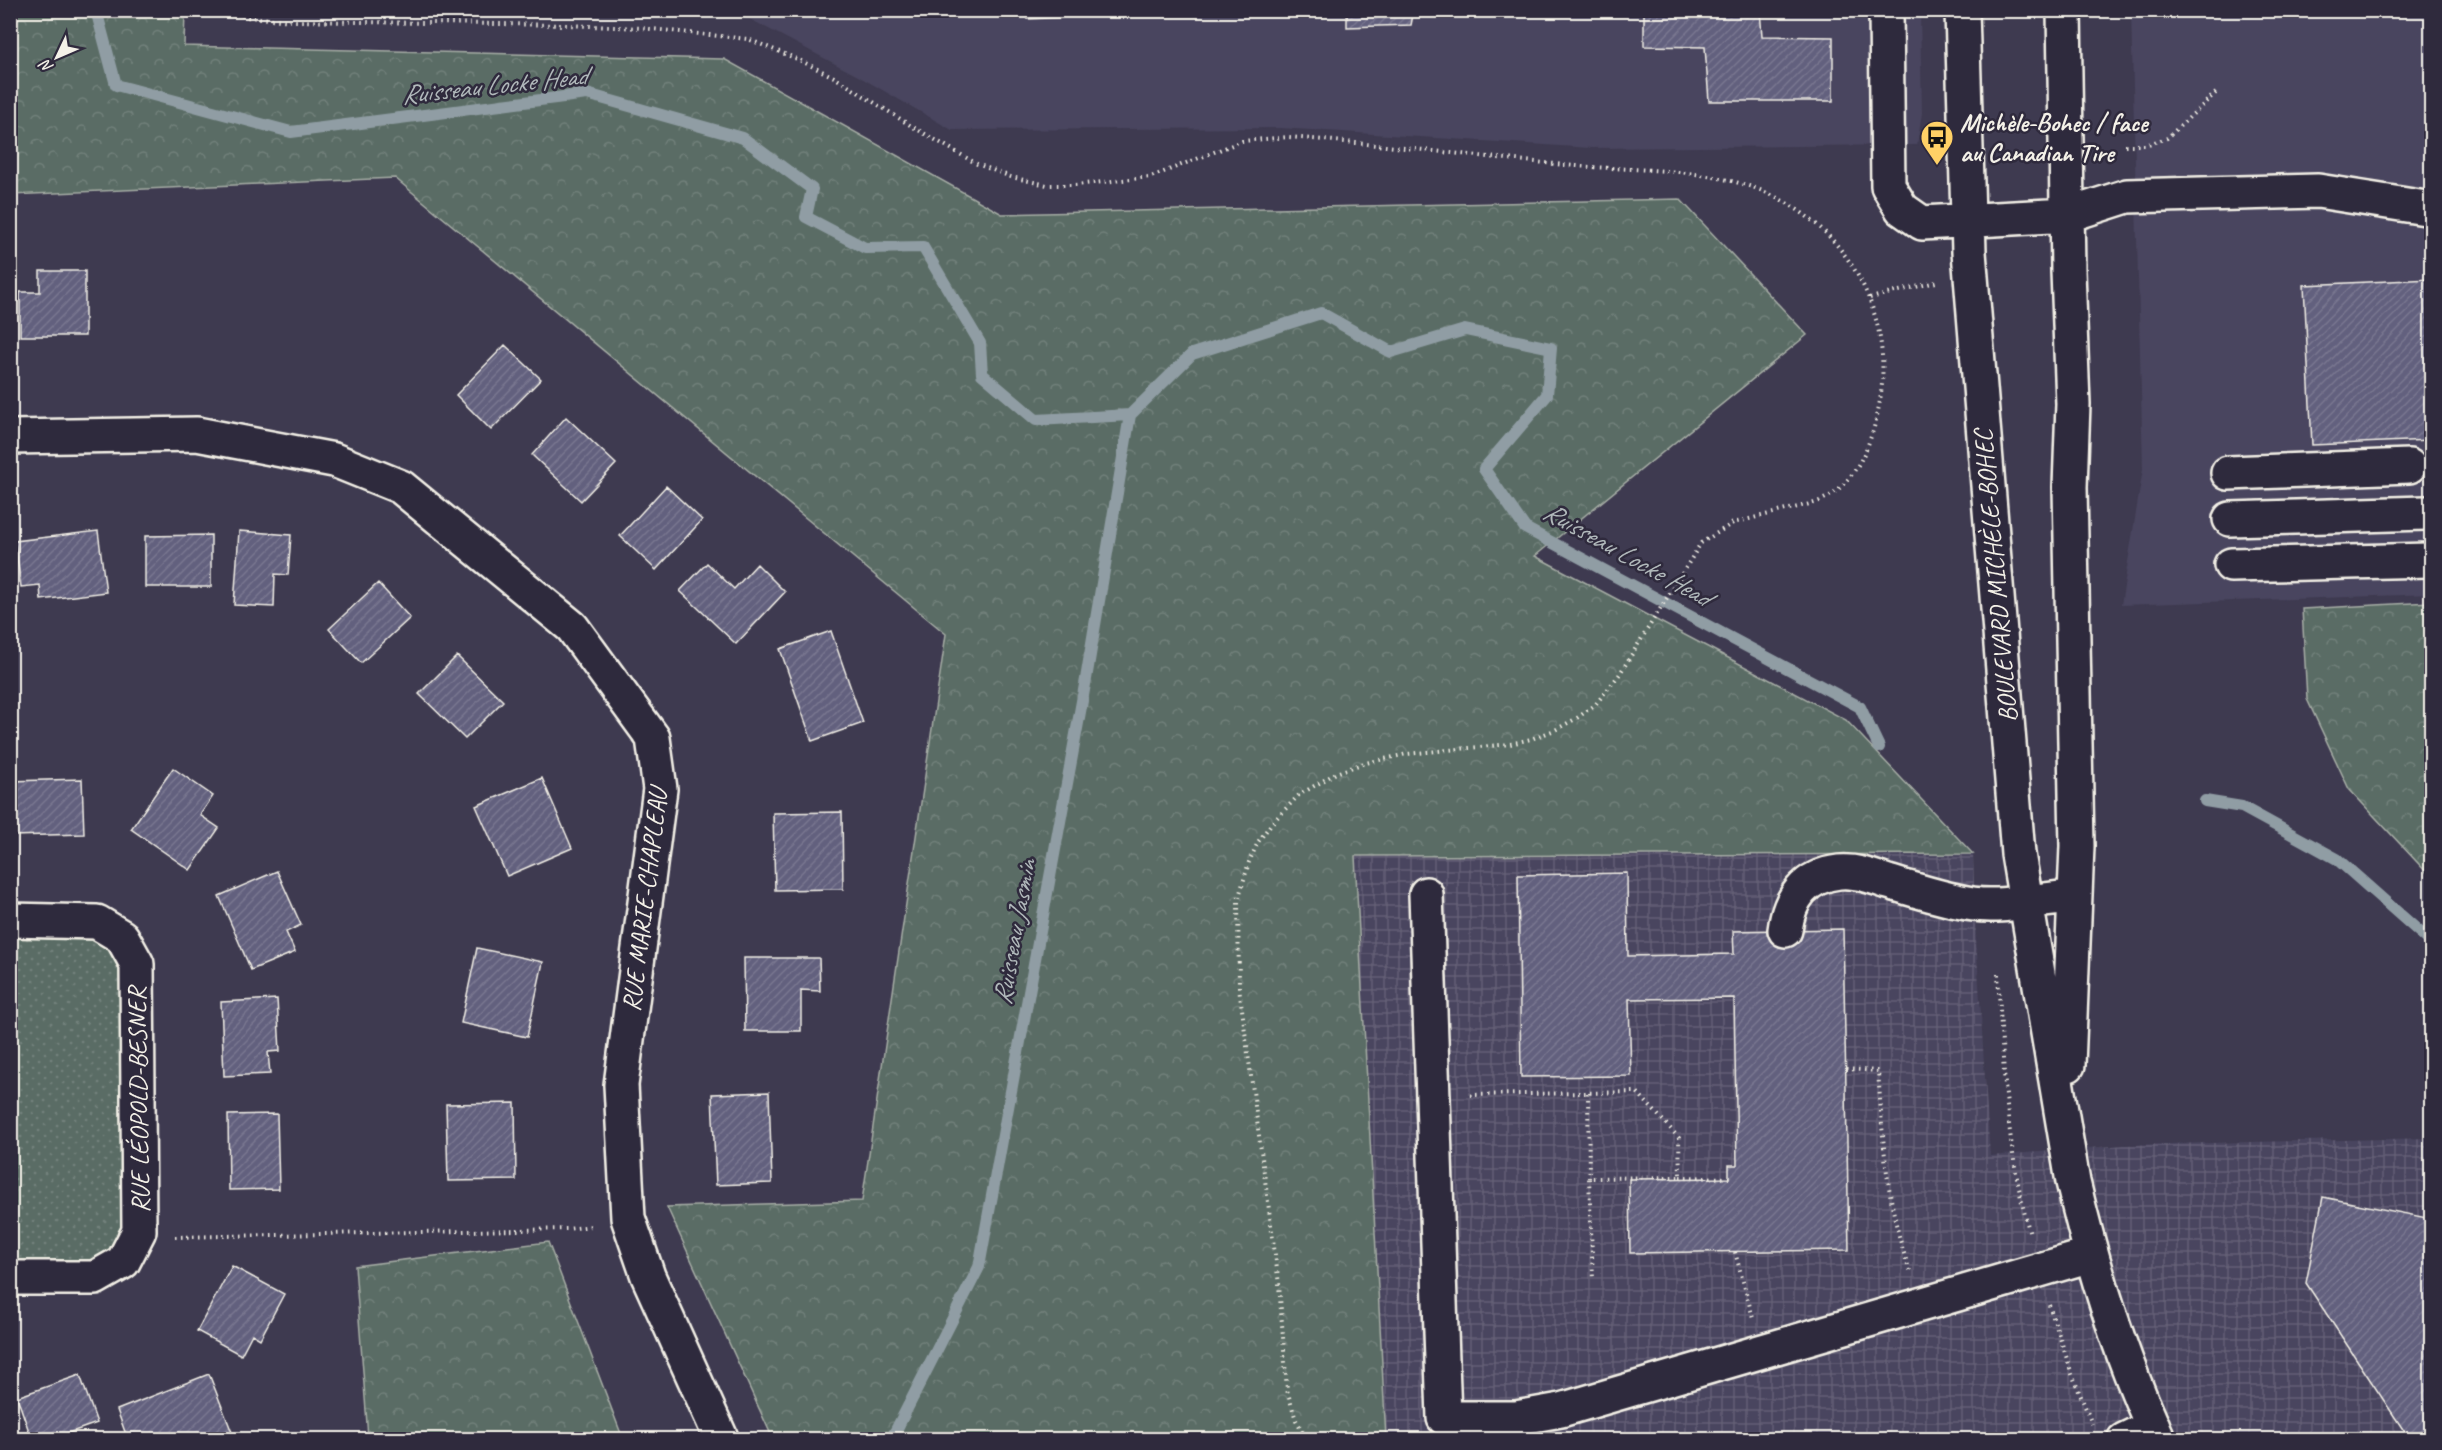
<svg xmlns="http://www.w3.org/2000/svg" width="2442" height="1450" viewBox="0 0 2442 1450" font-family="Caveat,sans-serif">
<defs>
<pattern id="industrial-grid" width="8" height="8" patternUnits="userSpaceOnUse" patternTransform="scale(1.5)"><rect width="8" height="8" fill="#49455e"/><path d="M0 4h8M4 0v8" fill="none" stroke="#646075"/></pattern>
<pattern id="grass-dots" width="8" height="8" patternUnits="userSpaceOnUse" patternTransform="scale(1.5)"><rect width="8" height="8" fill="#5a6c65"/><path d="M2 2h.1M6 6h.1" fill="none" stroke="#72817b" stroke-width="1.8" stroke-linecap="round"/></pattern>
<pattern id="forest-crowns" width="20" height="18" patternUnits="userSpaceOnUse" patternTransform="scale(1.5)"><rect width="20" height="18" fill="#5a6c65"/><path d="M2 6a3 3 0 1 1 6 0M12 15a3 3 0 1 1 6 0" fill="none" stroke="#72817b"/></pattern>
<pattern id="building-hatch" width="6" height="6" patternUnits="userSpaceOnUse" patternTransform="scale(1.5)"><rect width="6" height="6" fill="#62607e"/><path d="M-1 1l2-2M0 6l6-6M5 7l2-2" fill="none" stroke="#797790"/></pattern>
</defs>
<rect width="100%" height="100%" fill="#3e3a50"/>
<filter id="ink" filterUnits="userSpaceOnUse"><feTurbulence type="fractalNoise" baseFrequency=".0167" numOctaves="2"/><feDisplacementMap in="SourceGraphic" scale="12" xChannelSelector="R" yChannelSelector="G"/><feConvolveMatrix kernelMatrix="1 2 1 2 8 2 1 2 1" color-interpolation-filters="sRGB"/></filter>
<g filter="url(#ink)">
<!-- built -->
<path fill="#49455e" d="M667 11H1920L1922 113 1917 145 1591 148 1280 128 952 130 858 76 746 17Z
M2131 11H2431V594L2121 605 2143 469Z"/>
<!-- industrial -->
<path fill="url(#industrial-grid)" d="M1973 854 1976 938 1990 1156 2124 1145 2431 1138V1439H1386L1355 856Z"/>
<!-- grass -->
<path fill="url(#grass-dots)" stroke="#a7aea6" stroke-width="1.5" d="M11 920 122 937 123 1262 11 1278Z"/>
<!-- forest -->
<path fill="url(#forest-crowns)" stroke="#a7aea6" stroke-width="1.5" d="M10 11H185L184 46 724 59 1002 214 1680 199 1807 335 1535 556 1846 720 1973 854 1355 856 1386 1439H773L667 1207 862 1201 946 634 395 178 11 195Z
M2431 602H2432L2431 877 2349 789 2307 699 2302 609Z
M548 1242 623 1439H367L368 1437 355 1266Z"/>
<g fill="none" stroke-linecap="round" stroke-linejoin="round">
<!-- stream -->
<path stroke="#909da4" stroke-width="12" d="M96 10 116 85 291 132 587 94 743 138 812 189 806 217 865 248 923 247 980 343 982 374 1036 420 1130 415 1192 354 1321 313 1391 352 1465 330 1551 348 1547 395 1484 469 1525 528 1860 707 1879 747
M2205 801 2242 807 2337 859 2432 943
M891 1440 979 1267 1086 679 1130 415"/>
</g>
<!-- building -->
<path fill="url(#building-hatch)" stroke="#f4f1e8" stroke-width="1.5" d="M1026 10H1228L1027 19Z
M1347 10H1414L1411 25 1347 27Z
M1644 10H1760L1762 36 1833 37V101H1709L1705 47 1644 46Z
M40 271H85V336H20V292H40Z
M2432 279V456L2431 440 2312 445 2304 285Z
M505 345 541 379 491 430 456 395Z
M566 417 616 464 581 501 532 455Z
M666 486 702 520 656 570 620 536Z
M98 531 106 592 41 600 40 585 21 587 15 541Z
M239 531 291 535 288 575 275 574 274 607 234 605Z
M211 535V587H145V536Z
M707 563 734 589 757 564 785 592 736 644 680 591Z
M378 583 410 618 361 663 329 629Z
M831 631 863 723 812 741 780 649Z
M457 656 503 701 465 739 419 694Z
M173 768 213 796 200 815 219 828 190 870 131 829Z
M542 778 572 848 507 876 476 806Z
M82 779 84 834 12 836 10 781Z
M842 812 843 889 775 890 773 813Z
M277 871 301 925 286 932 295 952 251 970 219 896Z
M1627 873 1628 956 1734 954 1733 931 1843 929 1849 1250 1630 1253 1629 1179 1729 1178V1165H1737L1734 998 1629 999 1631 1076 1521 1077 1518 875Z
M477 948 543 962 527 1037 461 1023Z
M744 958H819L820 991 801 990V1031H745Z
M277 999 280 1051 268 1052 270 1074 224 1076 221 1002Z
M769 1092 772 1183 716 1185 712 1094Z
M515 1103 516 1180 448 1181 446 1104Z
M277 1114 279 1189 229 1190 228 1115Z
M2323 1197 2432 1219V1440H2410L2306 1283Z
M232 1266 284 1294 260 1339 252 1334 241 1355 197 1331Z
M209 1374 235 1440H128L117 1410Z
M80 1375 97 1423 49 1440H32L17 1397Z"/>
<g fill="none" stroke-linecap="round" stroke-linejoin="round">
<defs>
<path id="minor" d="M1886 10 1888 186 1902 209 1922 223 2068 215 2127 196 2318 191 2432 209
M1962 10 1969 252 2018 854 2073 1182C2094 1271 2120 1357 2159 1440
M2064 10 2068 271 2073 404 2070 487 2077 846 2068 1065
M10 437 197 434 334 460 401 487 572 627 653 738 660 789 621 1085 628 1218 648 1276 722 1440
M2228 473 2409 466
M2230 519 2425 513
M2231 565 2429 560
M1426 894 1444 1418H1516L1561 1410 2091 1255
M10 920 97 922 122 937 137 964 139 1231 123 1262 95 1278H10
M1785 930C1789 898 1805 876 1839 872 1855 870 1873 877 1888 882 1916 890 1944 900 1973 904 2004 908 2041 899 2073 897
M2124 1440 2153 1426"/>
</defs>
<!-- minor casing -->
<use href="#minor" stroke="#f4f1e8" stroke-width="38"/>
<!-- path -->
<path stroke="#f4f1e8" stroke-width="4" stroke-dasharray="1.5 4.5" stroke-linecap="butt" d="M231 10 246 17 293 21 565 25 642 28 748 39 797 59 834 77 913 127 977 164 1011 177 1047 185H1075L1151 177 1242 141 1288 137C1377 144 1466 155 1555 164 1615 171 1680 166 1739 183 1838 210 1898 307 1879 406 1872 444 1853 491 1814 503L1733 523 1701 543 1619 675 1595 705 1577 718 1555 730 1531 739 1510 744 1407 754 1361 764 1336 773 1299 795 1271 824 1258 842 1249 862 1238 900 1239 987 1279 1284 1287 1390 1296 1420 1308 1440
M2125 145H2145L2167 138 2219 90
M1870 298 1936 282
M1998 974C2003 1061 2006 1149 2030 1234
M1846 1069 1878 1071C1883 1139 1886 1206 1910 1271
M1588 1093 1589 1178
M1470 1095 1637 1092 1679 1138 1680 1177 1589 1178 1593 1280
M1680 1177 1729 1178
M175 1237 567 1229 593 1226
M1735 1252 1753 1318
M2049 1305 2072 1374 2092 1424"/>
<!-- minor -->
<use href="#minor" stroke="#2f2a3d" stroke-width="33"/>
</g>
</g>
<!-- icons -->
<defs>
<symbol id="bus-pin" viewBox="-11 -11 22 30"><path d="M0 17L-7.5 6A9.5 9.5 0 1 1 7.5 6Z" fill="#ffd166" stroke="#2f2a3d"/><path d="M-5-6H5V4H4V6H2V4H-2V6H-4V4H-5ZM-3.5-4V0h7V-4ZM-3.5 1.2v1.5H-2V1.2ZM2 1.2v1.5H3.5V1.2Z" fill="#111"/></symbol>
</defs>
<g fill-rule="evenodd">
<use href="#bus-pin" x="1918" y="118" width="38" height="52"/>
</g>
<g text-anchor="middle" stroke-width="5" stroke-linejoin="round" paint-order="stroke">
<!-- poi labels -->
<g font-size="26" font-weight="bold" fill="#f4f1e8" stroke="#2f2a3d" text-anchor="start">
<text x="1960" y="131">Michèle-Bohec / face<tspan x="1960" dy="30">au Canadian Tire</tspan></text>
</g>
<!-- street labels -->
<g font-size="26" fill="#f4f1e8" stroke="#2f2a3d">
<text transform="translate(1995 576) rotate(-95)" y="9">BOULEVARD MICHÈLE-BOHEC</text>
<text transform="translate(644 900) rotate(-83)" y="9">RUE MARIE-CHAPLEAU</text>
<text transform="translate(138 1100) rotate(-91)" y="9">RUE LÉOPOLD-BESNER</text>
</g>
<!-- water labels -->
<g font-size="27" font-style="italic" fill="#b1b9bb" stroke="#2f2a3d">
<text transform="translate(494 85) rotate(-6)" y="9">Ruisseau Locke Head</text>
<text transform="translate(1627 554) rotate(29)" y="9">Ruisseau Locke Head</text>
<text transform="translate(1014 932) rotate(-80)" y="9">Ruisseau Jasmin</text>
</g>
</g>
<!-- margin -->
<rect width="2442" height="1450" fill="none" stroke="#2f2a3d" stroke-width="36"/>
<rect x="18" y="18" width="2406" height="1414" fill="none" stroke="#f4f1e8" stroke-width="2" filter="url(#ink)"/>
<!-- north arrow -->
<g transform="translate(57 57) rotate(226)" stroke="#2f2a3d" stroke-width="4.5" paint-order="stroke">
<path d="M0-4.5L10 22L0 15L-10 22Z" fill="#f4f1e8"/>
<text y="-9" font-size="16" font-weight="bold" text-anchor="middle" fill="#f4f1e8">N</text>
</g>
</svg>
